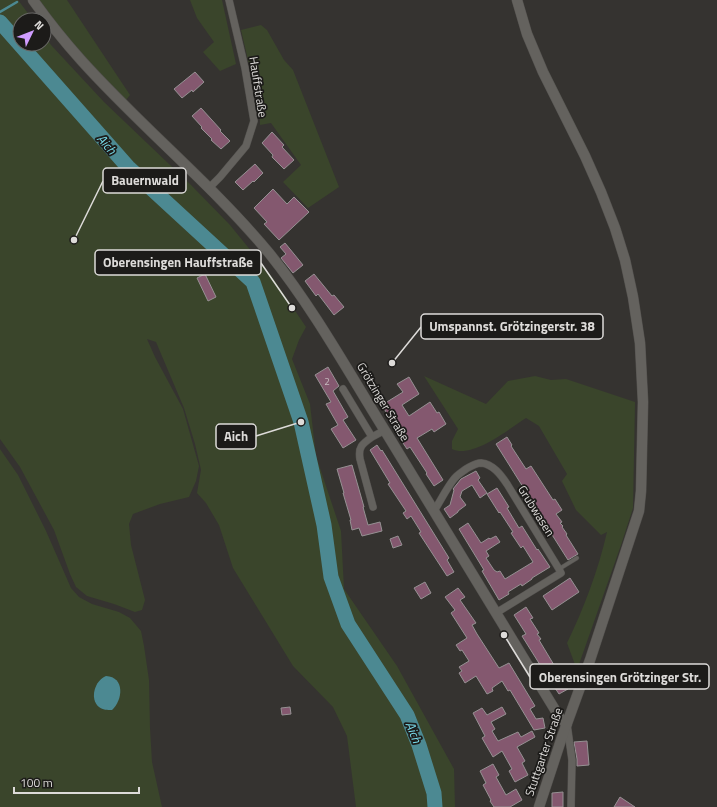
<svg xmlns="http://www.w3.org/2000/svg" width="717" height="807" viewBox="0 0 717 807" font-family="'Titillium Web',sans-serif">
<rect width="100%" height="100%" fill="#353330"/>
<!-- green -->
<path fill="#3a452b" d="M0 0H18L33 20H20V44H44V35L51 45 104 102 191 185 230 225 273 278 306 327 299 340 292 359 310 404 316 456 341 531 344 589 397 666 454 769 455 807H356L347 736 333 707 293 666 233 568 219 525 206 503 197 493 201 470 195 444 184 408 156 342 147 339 155 357 183 409 199 466 196 481 189 497 160 504 133 514 129 524 131 545 145 600 142 610 135 612 114 604 87 596 76 587 70 574 54 530 20 467 0 439Z
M38 0H67L130 95 126 100 98 73 74 47Z
M190 0H222L236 64 220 71 203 52 214 42 197 18Z
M261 25 267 30 284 60 293 70 339 187 308 208 283 182 301 165 271 123 260 125V111L241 30Z
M424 376 486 404 508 381 535 376 551 380 566 379 635 402 633 508 621 545 577 670 567 643C584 608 598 571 607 532L601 535 576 510 562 481 567 474 539 426 526 418C509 429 472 459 452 449V441L458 429Z
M0 449 18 475 46 531 71 588 79 597 92 604 119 612 130 618 141 631 144 646 149 680 150 728 152 762 162 807H0Z"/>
<!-- water -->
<path fill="#4c8992" d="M106 676C125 677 123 700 112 710 107 710 103 710 99 707 89 699 95 680 106 676Z"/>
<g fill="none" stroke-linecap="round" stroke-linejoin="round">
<!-- stream -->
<path stroke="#4c8992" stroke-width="2.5" d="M0 12 17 2"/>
<!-- river -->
<path stroke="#4c8992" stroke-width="15" d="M0 22 128 167 253 282 301 422 324 525 331 577 348 624 407 715 419 745 434 793 435 807"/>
</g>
<!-- building -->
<path fill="#84586f" stroke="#969193" d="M195 72 204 82 193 92 192 90 182 98 174 89Z
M201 108 221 130 220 131 230 141 221 149 211 140 212 139 201 128 202 127 192 116Z
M272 132 284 145 282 147 294 160 284 169 272 157 273 155 262 143Z
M255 164 263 173 254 182 253 181 243 190 235 182Z
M273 189 287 204 294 197 309 212 279 240 264 224 267 222 254 208Z
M285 243 303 265 293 273 281 258 286 254 280 247Z
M205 274 216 297 208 301 197 278Z
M314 274 332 296 334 295 344 307 334 315 318 294 316 296 305 281Z
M328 367 339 386 333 391 348 417 343 420 356 440 343 448 331 429 338 425 326 404 331 402 315 375Z
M409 377 419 394 402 405 409 416 430 402 437 413 439 412 446 424 434 432 432 429 417 438 443 480 434 486 426 474 427 473 410 447 407 449 401 440 405 437 391 416 389 417 382 405 403 392 397 384Z
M507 437 512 445 511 446 526 469 531 466 553 500 555 499 562 510 556 514 562 522 560 523 563 526 562 527 567 534 566 535 578 554 568 560 549 530H550L496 444Z
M377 445 381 451 382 450 449 558 447 560 454 572 447 576 419 533 421 532 411 516 407 519 403 513 406 511 388 484 390 483 370 450Z
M352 465 364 507H363L368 525 380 522 382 531 362 536 359 528 352 530 350 520H351L343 493H344L337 469Z
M476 471 480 478 478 480 487 493 480 498 472 485 462 491 460 497 466 505 458 511V512L450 518 444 509 450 505 454 490 453 489 461 479Z
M497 488 509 507 507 508 519 528 522 526 537 550 538 549 550 567 532 578V579L522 586 521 584 508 592 509 594 499 600 482 571 484 570 459 529 468 523 481 543 489 538 490 539 496 536 500 542 486 551 489 556 486 558 494 570 497 572 500 571 505 579 533 562 523 546 521 548 511 533 513 532 500 512 499 513 487 494Z
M398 536 402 545 393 548 390 539Z
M570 578 579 592 552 610 543 596Z
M425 582 431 593 421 599 414 588Z
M458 588 465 597 460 600 476 623 472 625 477 634 499 668 509 663 535 706 530 709 536 719 543 718 545 728 534 730 510 690 508 691 502 681 492 688 493 691 487 694 476 676 465 683 459 673 462 671 459 667 469 661 462 650 460 651 456 645 467 638 451 613 455 610 445 597Z
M526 607 533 618 530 619 539 633 537 634 541 639 539 640 557 670 556 671 568 689 559 694 547 676 522 636 526 634 514 615Z
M290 707 291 714 282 715 281 708Z
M502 707 506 714 491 722 495 729 492 731 498 741 518 732 521 737 532 731 535 737 517 747 525 761 522 763 528 775 515 782 509 771 512 769 502 751 493 757 482 738 485 736 473 713 482 708 487 715Z
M587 741 589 765 577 766V759L574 742Z
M493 764 499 775 496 777 506 795 516 789 522 800 510 807H494L490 801 491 800 483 785 486 783 480 771Z
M563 792V807H552V793Z
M620 797 635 807H614Z"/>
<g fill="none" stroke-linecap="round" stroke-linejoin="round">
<defs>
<path id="lane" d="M559 569 577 558"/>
<path id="street" d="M209 188 220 177 246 146 254 121 245 68 229 0
M343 389 372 437 385 430
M372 437C362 444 358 447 360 459L373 507
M434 511C441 500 446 489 454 479 457 475 462 472 466 469 470 467 475 463 481 463 493 464 501 475 507 484L559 569 561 573 496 613
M567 724 572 760 571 807"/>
<path id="secondary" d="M33 0C48 21 64 41 81 60 141 127 212 184 269 253 314 309 349 373 387 434 445 528 502 623 560 718L567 724
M517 0 527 34 543 72 585 156 601 192 615 228 625 260 633 297 640 343 643 402 641 491 639 511 590 660 562 737 539 807"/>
</defs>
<!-- lane casing -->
<use href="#lane" stroke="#53514e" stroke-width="4.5"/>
<!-- street casing -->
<use href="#street" stroke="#53514e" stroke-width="8"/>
<!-- secondary casing -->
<use href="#secondary" stroke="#53514e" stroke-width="11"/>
<!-- lane -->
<use href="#lane" stroke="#64625e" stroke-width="3.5"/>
<!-- street -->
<use href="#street" stroke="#64625e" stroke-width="7"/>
<!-- secondary -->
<use href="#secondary" stroke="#64625e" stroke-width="10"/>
</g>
<g text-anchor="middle" stroke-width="3.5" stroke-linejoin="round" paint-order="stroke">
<!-- number labels -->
<g font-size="10" fill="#c7babe">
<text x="327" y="385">2</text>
</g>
<!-- street labels -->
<g font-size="12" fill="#dddbd9" stroke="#1c1b19">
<text transform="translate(258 87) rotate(81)" y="4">Hauffstraße</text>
<text transform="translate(383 402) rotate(59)" y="4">Grötzinger Straße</text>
<text transform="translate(536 511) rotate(58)" y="4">Grubwasen</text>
<text transform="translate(544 752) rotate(-71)" y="4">Stuttgarter Straße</text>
</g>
<!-- water labels -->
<g font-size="13" font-style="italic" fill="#79dbea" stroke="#1c1b19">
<text transform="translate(107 144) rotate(49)" y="5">Aich</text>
<text transform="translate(414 732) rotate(68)" y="5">Aich</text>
</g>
</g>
<!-- callouts -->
<path fill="none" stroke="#dddbd9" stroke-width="1.5" d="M74 240L103 181M292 308L261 263M392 363L421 327M301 422L256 436M504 635L530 677"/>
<g fill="#dddbd9" stroke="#1c1b19" stroke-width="1.5">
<circle cx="74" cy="240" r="4"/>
<circle cx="292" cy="308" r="4"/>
<circle cx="392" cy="363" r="4"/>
<circle cx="301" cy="422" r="4"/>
<circle cx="504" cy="635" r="4"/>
</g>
<g fill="#1c1b19" stroke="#dddbd9" stroke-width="1.5">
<rect x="103" y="168" width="83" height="25" rx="4"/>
<rect x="95" y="250" width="166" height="25" rx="4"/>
<rect x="421" y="314" width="182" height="25" rx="4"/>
<rect x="216" y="424" width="40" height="25" rx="4"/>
<rect x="530" y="664" width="179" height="25" rx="4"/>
</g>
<g font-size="13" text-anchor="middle" font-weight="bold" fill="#dddbd9">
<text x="145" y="185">Bauernwald</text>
<text x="178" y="267">Oberensingen Hauffstraße</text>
<text x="512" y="331">Umspannst. Grötzingerstr. 38</text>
<text x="236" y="441">Aich</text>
<text x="620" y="682">Oberensingen Grötzinger Str.</text>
</g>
<!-- north arrow -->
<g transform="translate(32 32) rotate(47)"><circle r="19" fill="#1c1b19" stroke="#696866"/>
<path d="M0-3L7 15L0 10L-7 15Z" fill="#d09dff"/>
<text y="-6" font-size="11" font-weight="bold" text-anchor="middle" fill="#dddbd9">N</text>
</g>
<!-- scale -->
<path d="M14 787v6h125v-6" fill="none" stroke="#dddbd9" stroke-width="2"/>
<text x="20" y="787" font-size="12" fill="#dddbd9" stroke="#1c1b19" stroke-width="3" paint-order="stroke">100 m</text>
</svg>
